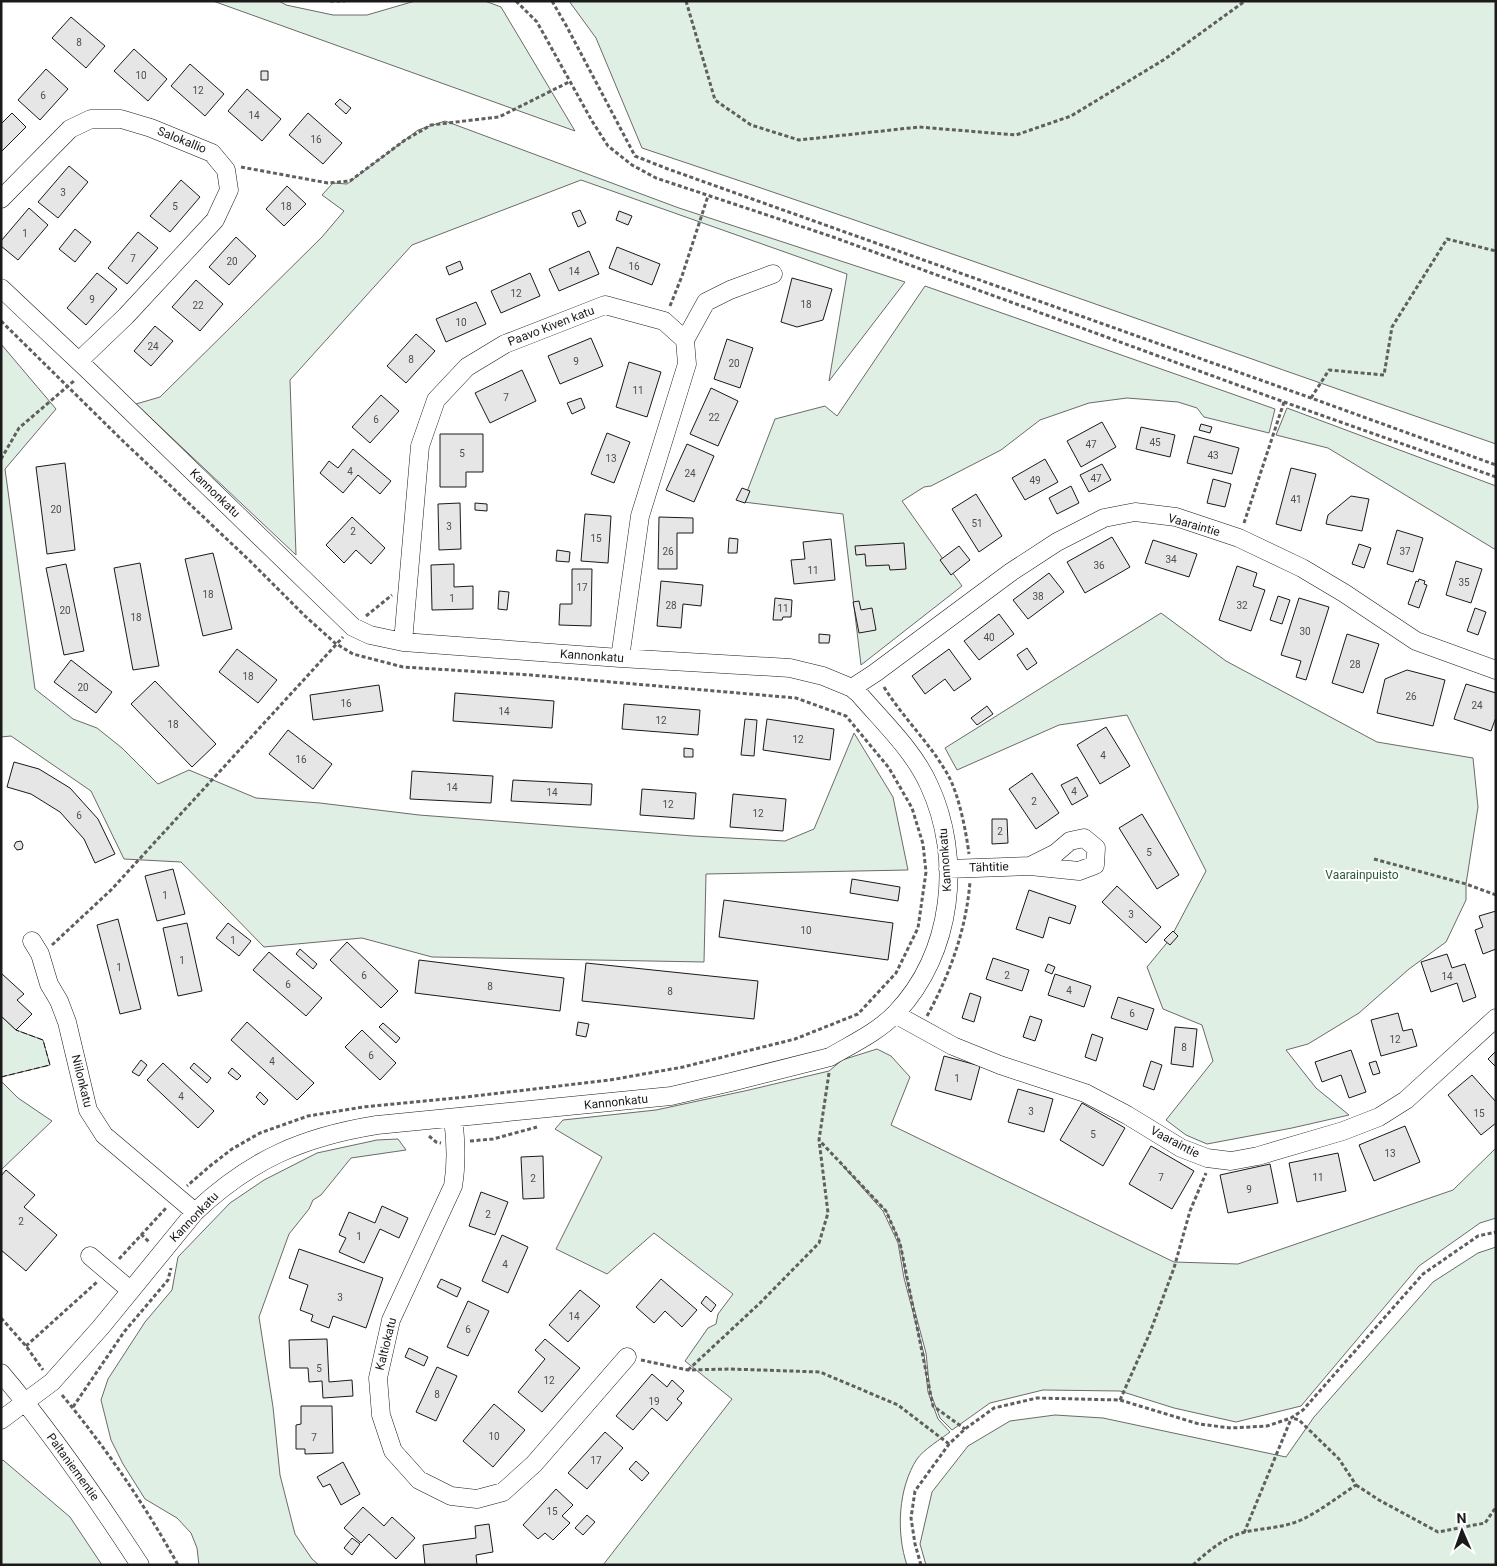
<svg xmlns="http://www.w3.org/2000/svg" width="1497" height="1566" viewBox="0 0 1497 1566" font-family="Roboto,sans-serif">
<rect width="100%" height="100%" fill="#fff"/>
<!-- green -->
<path fill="#e0efe3" stroke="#6a6a6a" d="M213 1H279L286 5 333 15H367L415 1H485L501 7 575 131Z
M569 1H1496V444C1211 346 928 243 642 148L596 38Z
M445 121 679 208 905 282 829 381 847 274 581 180 412 245 290 380 296 555 136 404 160 397 322 237 344 211 322 195 333 183 347 184 418 130Z
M925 286 1275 409 1269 433 1204 417 1197 408 1178 402 1127 398 1089 403 1040 420 1001 450 931 486 924 487 902 501 962 586 861 665 843 514 743 502 775 419 825 406 837 416Z
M1 344 56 409 5 469 35 689 73 719 97 728 122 748 158 784 189 770 256 798 320 803 419 815 693 836 785 841 814 829 854 733 893 797 908 870 706 874 704 962 432 957 362 938 264 947 181 862 124 859 91 791 11 736 1 737Z
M1287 408 1496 486V550L1328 448 1276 435Z
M1161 613 1226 661 1377 742 1473 758 1478 807 1466 884V900L1446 942 1409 969 1359 1013 1308 1044 1286 1050 1316 1088 1349 1115 1292 1128 1207 1144 1186 1135 1166 1120 1213 1061 1202 1025 1163 1009 1147 967 1170 939 1206 871 1127 715 1059 725 957 770 945 748Z
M1 1016 16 1030 43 1040 50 1065 1 1077Z
M877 1049 891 1056 910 1077 891 1125 1174 1262 1238 1264 1453 1190 1496 1148V1218L1480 1223 1419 1266 1301 1406 1236 1422 1174 1408 1120 1391 1043 1390 990 1403 952 1430 940 1418 930 1392 926 1353 906 1278 900 1243 886 1211 842 1165 883 1211 898 1243 904 1278 924 1354 928 1392 938 1419 950 1432C941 1439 923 1450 917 1459 898 1488 896 1533 907 1565H603L732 1399 685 1361 708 1328 716 1324 718 1314 733 1294 654 1233 607 1274 556 1249 602 1157 555 1129 563 1120 656 1110 749 1090 829 1071 842 1060Z
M1 1081 18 1098 52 1121 1 1170Z
M398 1139 406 1150 351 1158 321 1195 313 1200 309 1209 289 1234 259 1317 273 1407 280 1475 295 1534 312 1559 319 1565H199L197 1548 191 1533 177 1518 145 1499 123 1464 111 1440 101 1400 108 1379 145 1322 172 1290 178 1257 230 1203 264 1180 317 1153 377 1140Z
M1496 1247V1565H926L920 1544 932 1492 968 1446 1010 1421 1055 1415 1103 1418 1286 1457 1314 1417 1433 1282 1478 1253Z
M3 1460 70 1517 102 1565H1V1461Z"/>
<!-- building -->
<path fill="#e6e6e6" stroke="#1a1a1a" d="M71 17 105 46 86 68 52 38Z
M134 49 167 79 148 101 114 71Z
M190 64 224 94 205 116 171 86Z
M46 69 68 89 40 120 18 100Z
M261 71H268V80H261Z
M247 89 281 119 262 141 228 111Z
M340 99 351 108 346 114 335 104Z
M12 113 26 127 1 152V124Z
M308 113 342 143 323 164 289 135Z
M69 166 88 182 58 218 38 202Z
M181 180 200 197 170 232 150 216Z
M287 186 306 204 284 226 266 209Z
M29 208 48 225 18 260 1 246V241Z
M580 210 586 223 578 227 572 213Z
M619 211 632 216 628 225 616 220Z
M75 229 91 242 75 262 59 249Z
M138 232 158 248 127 284 108 268Z
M236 237 256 256 229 285 209 267Z
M617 247 660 264 652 285 609 268Z
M589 251 599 274 559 291 549 269Z
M460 261 463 269 449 275 446 267Z
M97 273 117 289 86 325 67 308Z
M530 273 540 296 501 313 491 291Z
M792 278 832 289 823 320 797 327 781 322Z
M196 280 223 304 200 331 172 307Z
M476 302 486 324 446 342 436 319Z
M155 326 173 341 151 366 134 351Z
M416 334 435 351 406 383 387 366Z
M591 338 603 366 560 384 548 356Z
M727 339 753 348 740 388 714 379Z
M629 362 661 372 647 417 616 407Z
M522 370 536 401 490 423 475 393Z
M711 388 738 401 718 446 690 434Z
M381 395 399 411 370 443 352 427Z
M581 398 585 408 572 414 567 403Z
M1102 422 1116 447 1081 467 1067 441Z
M1201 424 1212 427 1210 433 1199 430Z
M1141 427 1175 435 1170 457 1136 449Z
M607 433 630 442 614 483 591 474Z
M440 434H483V472H466V487H440Z
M1194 436 1239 448 1232 474 1187 463Z
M687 444 714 456 694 502 666 490Z
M353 449 391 481 380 494 358 475 343 493 320 473 329 461 338 468Z
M1045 459 1058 482 1025 500 1012 478Z
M65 463 75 550 47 554 36 467Z
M1102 464 1111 480 1089 492 1080 475Z
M1291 468 1316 474 1301 531 1276 524Z
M1213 479 1231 484 1225 507 1207 503Z
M1071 486 1079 503 1057 514 1049 498Z
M742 488 750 491 745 503 736 500Z
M976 494 1002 536 979 552 952 509Z
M1351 496 1369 499 1362 531 1326 524 1328 515Z
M460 503 461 549 439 550 438 504Z
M475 503 487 504V511L475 510Z
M585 514 611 516 608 563 581 561Z
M352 517 385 548 371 564 356 550 344 563 326 545Z
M659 517 693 518V533H677V569H658Z
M1397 530 1423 538 1413 572 1387 564Z
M1112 537 1130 567 1085 593 1067 562Z
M729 538 738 539 737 553H728Z
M831 539 835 580 794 584 791 560 805 559 803 542Z
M1153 540 1197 554 1189 577 1145 563Z
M904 543 906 569 890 570 889 565 866 566 865 554 856 555 855 546Z
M1359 544 1371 548 1364 568 1352 564Z
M959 546 970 560 951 575 940 560Z
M557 550 570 552 569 562 556 561Z
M213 553 232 629 203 636 185 559Z
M1456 561 1482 569 1471 603 1446 595Z
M140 563 159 666 133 670 114 568Z
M66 564 84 651 64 655 46 568Z
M454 564V587L473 586V609L432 610 431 565Z
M1237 566 1257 573 1253 586 1265 590 1251 631 1219 620Z
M572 569H592L591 626 559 625 560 604H572Z
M1049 573 1064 592 1028 619 1013 600Z
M1419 579 1425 581 1424 584 1427 585 1419 608 1408 604 1416 581 1418 582Z
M661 581 703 585 701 606 683 604 681 628 657 626Z
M499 591 509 592 507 610 498 609Z
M1278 596 1290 600 1282 624 1270 620Z
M775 598 792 600 791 617H783L782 620H773Z
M1299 598 1329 607 1306 680 1296 677 1301 661 1281 655Z
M859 601 861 610 872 608 876 630 859 633 853 602Z
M1475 608 1486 612 1478 635 1467 631Z
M999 614 1014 634 979 660 964 641Z
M819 634 830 635 829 643H819Z
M1347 634 1379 644 1363 693 1332 683Z
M1027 648 1037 663 1027 670 1017 655Z
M237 649 277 680 258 703 219 672Z
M949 649 971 679 954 691 945 679 925 694 912 676Z
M71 660 112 692 96 713 54 682Z
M1407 670 1445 680 1433 726 1377 713 1385 679Z
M155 681 216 744 192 767 131 704Z
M1466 684 1496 693V717L1491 731 1454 719Z
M379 685 383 711 313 720 310 695Z
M455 693 554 701 552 728 453 721Z
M624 704 700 710 698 735 622 729Z
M987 706 993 714 977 725 971 718Z
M745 719 757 720 754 756 741 755Z
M767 719 834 729 830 760 763 750Z
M1106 727 1130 766 1100 784 1077 745Z
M288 730 332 764 313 789 269 754Z
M684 748 693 749V757H684Z
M14 762 39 769 70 788 98 819 115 854 95 863 84 839 60 812 31 794 7 787Z
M412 771 493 776 491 803 410 799Z
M1032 773 1059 813 1036 829 1009 789Z
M1077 777 1088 796 1072 805 1061 785Z
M513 780 592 784 591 805 511 801Z
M642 789 696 793 694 819 640 815Z
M733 794 786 799 783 831 730 827Z
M1142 814 1179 875 1157 889 1119 828Z
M992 819H1007L1008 843 992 844Z
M21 841 23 845 22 849 17 850 14 846 16 842Z
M173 869 185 914 157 921 145 876Z
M852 879 900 887 898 901 850 893Z
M1117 886 1161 927 1146 943 1102 902Z
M1029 890 1076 906 1070 924 1049 917 1043 938 1016 929Z
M724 900 893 923 888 960 719 937Z
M1496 911V949L1483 954 1475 930 1483 927 1479 916Z
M118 919 141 1009 120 1014 97 925Z
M187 923 202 991 178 996 163 928Z
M228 923 251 941 239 956 216 938Z
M1173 931 1178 936 1170 945 1164 940Z
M347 942 398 991 381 1008 330 960Z
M300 949 317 964 313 969 296 954Z
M269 952 322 998 306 1016 253 970Z
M1447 954 1452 968 1465 964 1476 997 1463 1002 1457 983 1431 992 1421 962Z
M993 958 1029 970 1022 991 986 979Z
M419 960 564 978 560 1011 415 993Z
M586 963 758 981 754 1019 582 1001Z
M1048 964 1055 967 1052 974 1045 971Z
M1 973 24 994 17 1000 32 1014 16 1030 1 1016Z
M1055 974 1091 986 1084 1007 1048 995Z
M970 993 981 997 974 1022 962 1018Z
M1118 997 1154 1009 1147 1030 1111 1018Z
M1398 1013 1403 1031 1412 1029 1417 1046 1381 1056 1371 1020Z
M1030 1016 1042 1020 1035 1041 1023 1037Z
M247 1022 314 1083 297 1100 231 1040Z
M578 1022 589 1024 586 1037 576 1035Z
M383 1023 400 1038 396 1043 379 1027Z
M1175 1027 1197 1029 1193 1067 1171 1064Z
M362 1030 396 1063 380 1080 345 1047Z
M1092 1034 1103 1038 1096 1061 1085 1057Z
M1351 1050 1366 1092 1349 1098 1341 1075 1322 1082 1315 1062Z
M1496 1051V1067L1488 1059Z
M944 1056 980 1066 971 1100 935 1090Z
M141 1060 147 1065 139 1076 132 1072Z
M1151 1061 1162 1065 1154 1090 1143 1086Z
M1376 1061 1380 1073 1373 1075 1369 1063Z
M163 1063 214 1111 198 1128 147 1080Z
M194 1063 211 1078 207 1083 190 1068Z
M232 1068 241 1076 237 1080 228 1073Z
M1472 1075 1496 1102V1123L1481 1135 1448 1095Z
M1018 1089 1053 1099 1044 1132 1008 1122Z
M260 1092 268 1100 264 1105 256 1097Z
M1082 1103 1125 1128 1103 1166 1060 1140Z
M1405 1126 1420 1162 1374 1181 1359 1145Z
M1151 1146 1194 1171 1172 1209 1129 1184Z
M1338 1153 1346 1191 1297 1202 1289 1163Z
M543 1156 544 1198 523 1199 521 1157Z
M1270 1164 1278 1203 1228 1213 1220 1175Z
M6 1170 35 1195 24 1207 57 1235 26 1271 1 1250V1176Z
M481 1192 508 1202 495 1235 469 1226Z
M382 1206 408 1218 399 1238 380 1229 364 1263 339 1252 346 1238 339 1235 349 1212 375 1223Z
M502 1235 528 1247 508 1293 482 1281Z
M299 1249 383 1278 366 1328 333 1316 329 1328 311 1321 313 1315 300 1310 308 1285 289 1278Z
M441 1279 461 1288 457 1297 437 1287Z
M661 1279 697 1310 682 1327 665 1311 654 1323 636 1307Z
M580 1290 600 1306 568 1342 549 1325Z
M706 1296 716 1305 711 1312 701 1303Z
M468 1301 489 1311 468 1356 447 1347Z
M327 1339 329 1382 352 1380 353 1396 323 1398 322 1381 309 1382 308 1368H290L289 1340Z
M545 1339 580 1368 542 1412 518 1392 545 1359 535 1350Z
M409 1348 428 1357 424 1366 405 1357Z
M437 1367 457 1376 436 1421 416 1412Z
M652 1374 667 1387 672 1380 684 1391 677 1399 682 1403 667 1421 652 1408 633 1430 616 1416Z
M494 1404 525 1430 493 1467 463 1441Z
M301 1406H332L333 1453 305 1454V1449H296V1425L301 1424Z
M605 1432 623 1448 587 1489 568 1473Z
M636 1461 649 1473 642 1481 629 1469Z
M343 1462 360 1494 341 1505 330 1484 323 1487 317 1477Z
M556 1489 573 1505 562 1516 570 1523 553 1540 545 1533 538 1539 523 1525Z
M363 1507 384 1526 392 1517 415 1538 396 1559 369 1534 361 1543 344 1528Z
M587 1515 595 1522 583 1535 575 1528Z
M489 1524 493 1552 476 1555 477 1565H425L423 1545 476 1538 475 1526Z
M352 1538 360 1544 352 1555 344 1548Z"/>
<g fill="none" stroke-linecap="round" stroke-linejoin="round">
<defs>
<path id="minor" d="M1 199 70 129 91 119H121L151 128 212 153 226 170 229 190 215 220 126 316 79 361
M1 288 88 370 353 627 370 635 403 642 620 658 790 668 823 676 852 688 859 694C883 722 914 751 929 785 963 858 953 953 896 1013 878 1032 852 1044 830 1057L731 1082 671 1096 377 1125C302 1137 250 1160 195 1212L101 1327 52 1382 1 1420
M685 340 706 302 730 290 773 274
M403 642 420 446 436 400 467 367 505 344 605 305 664 321 685 340 687 364 640 516 620 658
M852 688 875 673 1011 572 1057 542 1104 518 1135 512 1176 517 1239 538 1302 568 1344 593 1416 641 1496 670
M948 869 1030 866 1079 871 1095 865 1096 848 1084 838 1070 841 1056 853 1030 866
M32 941 40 954 49 984 59 1001 67 1022 88 1110 104 1135 195 1212
M895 1014 953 1046 1000 1065 1085 1093 1127 1115 1181 1148 1207 1158 1231 1161 1258 1156 1343 1131 1379 1117 1406 1100 1496 1018
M453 1118C456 1141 457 1163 453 1186L391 1320 378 1378 381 1415 393 1451 419 1480 451 1496 477 1499 503 1492 534 1464 627 1357
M90 1256 130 1290
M1 1373C52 1433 97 1499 140 1565"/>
</defs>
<!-- minor casing -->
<use href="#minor" stroke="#1a1a1a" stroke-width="19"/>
<!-- path -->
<path stroke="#5f5f5f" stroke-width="3" stroke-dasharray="4 2.5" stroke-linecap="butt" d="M330 1H345
M516 1 537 22 592 121 608 146 632 165 656 178 833 237 1284 402 1496 477
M552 1 567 27 635 156 668 169 1311 398 1496 465
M686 1 715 100 751 125 799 140 919 127 1016 135 1071 116 1165 59 1245 1
M241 167 328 183 350 181 405 140 431 125 499 117 569 82
M670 306 682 276 708 196
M1 321 124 442 250 561 305 616 335 643 353 654 403 667 531 675 796 698 846 716 889 768 912 808 923 844 926 872 918 928 896 973 858 1014 795 1039 683 1067 610 1080 466 1097 363 1107 308 1116 260 1133 232 1149 210 1166 187 1186
M1311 398 1329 370 1384 375 1392 327 1447 239 1496 251
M1 459 19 428 75 380
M1244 523 1284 402
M366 616 392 595
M884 687C903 718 930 743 948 775 959 795 966 831 969 854
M1374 859 1466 884 1496 895
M52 945 111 890 343 637
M927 1016C950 974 966 930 970 882
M829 1073 819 1140 886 1211 900 1243 933 1406 965 1429
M429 1136 436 1142 441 1143
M470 1141 493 1139 537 1127
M141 1234 150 1243
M119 1259 167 1207
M1 1318 26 1346 43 1370
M26 1346 97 1282
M641 1360 688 1370 730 1369 820 1372 898 1405 949 1444
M688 1370 760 1303 819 1243 828 1213 819 1140
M62 1395C106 1448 145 1505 178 1565
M1120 1400 1149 1335 1174 1268 1190 1211 1206 1173
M73 1407 124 1332 168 1280 171 1268
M1356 1485 1379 1500 1438 1532 1485 1523 1496 1507
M1244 1533 1291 1419
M921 1565 915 1544 911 1518 915 1491 949 1444 965 1429 994 1408 1037 1398 1120 1400 1199 1424 1231 1428 1267 1426 1291 1418 1303 1410 1423 1274 1478 1236 1496 1232
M1193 1565C1208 1551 1225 1537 1245 1532 1263 1528 1283 1528 1301 1520 1320 1511 1338 1497 1356 1485L1339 1459 1299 1420 1292 1418"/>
<!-- minor -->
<use href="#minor" stroke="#fff" stroke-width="18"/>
<!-- fence -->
<path stroke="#1a1a1a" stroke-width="1" stroke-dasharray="6 2.5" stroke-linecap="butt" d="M1 1077 50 1065 43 1040 16 1030"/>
</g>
<g text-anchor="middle" stroke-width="4" stroke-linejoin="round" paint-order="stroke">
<!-- number labels -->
<g font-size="10" fill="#4d4d4d">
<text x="79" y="46">8</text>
<text x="141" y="79">10</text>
<text x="198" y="94">12</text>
<text x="43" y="99">6</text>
<text x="254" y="119">14</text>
<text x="316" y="143">16</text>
<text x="63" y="196">3</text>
<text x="175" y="210">5</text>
<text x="286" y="210">18</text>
<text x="25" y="237">1</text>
<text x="133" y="262">7</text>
<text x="232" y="265">20</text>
<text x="634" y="270">16</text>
<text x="574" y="275">14</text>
<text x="516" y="297">12</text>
<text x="92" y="303">9</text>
<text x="806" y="308">18</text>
<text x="198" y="309">22</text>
<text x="461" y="326">10</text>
<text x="153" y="350">24</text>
<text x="411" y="363">8</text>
<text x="576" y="365">9</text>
<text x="734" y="367">20</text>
<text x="638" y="394">11</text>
<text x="506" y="401">7</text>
<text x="714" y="421">22</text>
<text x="376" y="423">6</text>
<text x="1155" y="446">45</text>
<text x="1091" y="448">47</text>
<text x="462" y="457">5</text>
<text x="1213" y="459">43</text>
<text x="611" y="462">13</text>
<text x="350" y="475">4</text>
<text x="690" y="477">24</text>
<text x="1096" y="482">47</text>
<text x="1035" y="484">49</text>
<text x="1296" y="503">41</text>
<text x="56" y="513">20</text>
<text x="977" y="527">51</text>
<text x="449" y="530">3</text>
<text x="353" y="535">2</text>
<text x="596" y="542">15</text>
<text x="668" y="555">26</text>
<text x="1405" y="555">37</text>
<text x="1171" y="563">34</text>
<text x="1099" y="569">36</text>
<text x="813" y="574">11</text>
<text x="1464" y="586">35</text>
<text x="582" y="591">17</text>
<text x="208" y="598">18</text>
<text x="1038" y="600">38</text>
<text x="452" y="602">1</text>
<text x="671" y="609">28</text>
<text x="1242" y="609">32</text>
<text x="783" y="612">11</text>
<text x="65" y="614">20</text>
<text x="136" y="621">18</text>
<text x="1305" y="635">30</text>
<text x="989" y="641">40</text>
<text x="1355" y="668">28</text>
<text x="248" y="680">18</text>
<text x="83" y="691">20</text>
<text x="1411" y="700">26</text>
<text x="346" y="707">16</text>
<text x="1477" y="709">24</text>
<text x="504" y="715">14</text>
<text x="661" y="724">12</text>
<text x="173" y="728">18</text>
<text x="798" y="743">12</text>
<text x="1103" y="759">4</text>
<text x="301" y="763">16</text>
<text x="452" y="791">14</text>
<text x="1074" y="795">4</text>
<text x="552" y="796">14</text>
<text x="1034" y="805">2</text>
<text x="668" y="808">12</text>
<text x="758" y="817">12</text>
<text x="79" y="819">6</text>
<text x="1000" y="835">2</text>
<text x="1149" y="856">5</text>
<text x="165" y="899">1</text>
<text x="1131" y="918">3</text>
<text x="806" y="934">10</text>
<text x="233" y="944">1</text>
<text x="182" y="964">1</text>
<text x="119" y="971">1</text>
<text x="364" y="979">6</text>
<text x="1007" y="979">2</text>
<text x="1447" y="980">14</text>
<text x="288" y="988">6</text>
<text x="490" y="990">8</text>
<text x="1069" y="994">4</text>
<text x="670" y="995">8</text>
<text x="1132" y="1017">6</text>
<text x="1395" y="1043">12</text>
<text x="1184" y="1051">8</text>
<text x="371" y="1059">6</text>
<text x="272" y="1065">4</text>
<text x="957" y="1082">1</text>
<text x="181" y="1100">4</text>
<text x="1031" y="1115">3</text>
<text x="1479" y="1117">15</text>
<text x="1093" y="1138">5</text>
<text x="1390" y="1157">13</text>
<text x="1161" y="1181">7</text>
<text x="1318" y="1181">11</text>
<text x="533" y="1182">2</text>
<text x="1249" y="1193">9</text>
<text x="488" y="1218">2</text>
<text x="21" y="1225">2</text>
<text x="359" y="1240">1</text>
<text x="505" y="1268">4</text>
<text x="340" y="1301">3</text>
<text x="574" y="1320">14</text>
<text x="468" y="1333">6</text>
<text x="319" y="1372">5</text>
<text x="549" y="1384">12</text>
<text x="437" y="1398">8</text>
<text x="654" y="1405">19</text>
<text x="494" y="1440">10</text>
<text x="314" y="1441">7</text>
<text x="596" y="1464">17</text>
<text x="552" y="1515">15</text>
</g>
<!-- street labels -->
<g font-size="12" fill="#1a1a1a" stroke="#fff">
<text transform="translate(182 140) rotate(22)" y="4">Salokallio</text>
<text transform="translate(551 326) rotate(-21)" y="4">Paavo Kiven katu</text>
<text transform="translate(215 493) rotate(44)" y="4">Kannonkatu</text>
<text transform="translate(1194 525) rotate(16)" y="4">Vaaraintie</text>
<text transform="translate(592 656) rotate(4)" y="4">Kannonkatu</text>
<text transform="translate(945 860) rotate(-94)" y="4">Kannonkatu</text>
<text transform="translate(989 867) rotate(-2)" y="4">Tähtitie</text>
<text transform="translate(82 1081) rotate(76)" y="4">Niilonkatu</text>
<text transform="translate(616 1102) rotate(-6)" y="4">Kannonkatu</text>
<text transform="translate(1175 1142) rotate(28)" y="4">Vaaraintie</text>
<text transform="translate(194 1217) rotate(-46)" y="4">Kannonkatu</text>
<text transform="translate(386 1344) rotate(-76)" y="4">Kaltiokatu</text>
<text transform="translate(73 1467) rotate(54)" y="4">Paltaniementie</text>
</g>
<!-- park labels -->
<g font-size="12" fill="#2b5a34" stroke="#fff">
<text x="1362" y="879">Vaarainpuisto</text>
</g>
</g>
<!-- border -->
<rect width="1497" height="1566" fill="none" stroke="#1a1a1a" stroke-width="5"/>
<!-- north arrow -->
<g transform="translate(1462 1531) rotate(358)" stroke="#ffffff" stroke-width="4" paint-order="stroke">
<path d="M0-4L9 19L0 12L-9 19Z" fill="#1a1a1a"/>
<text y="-8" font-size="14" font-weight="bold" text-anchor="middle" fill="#1a1a1a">N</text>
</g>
</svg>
